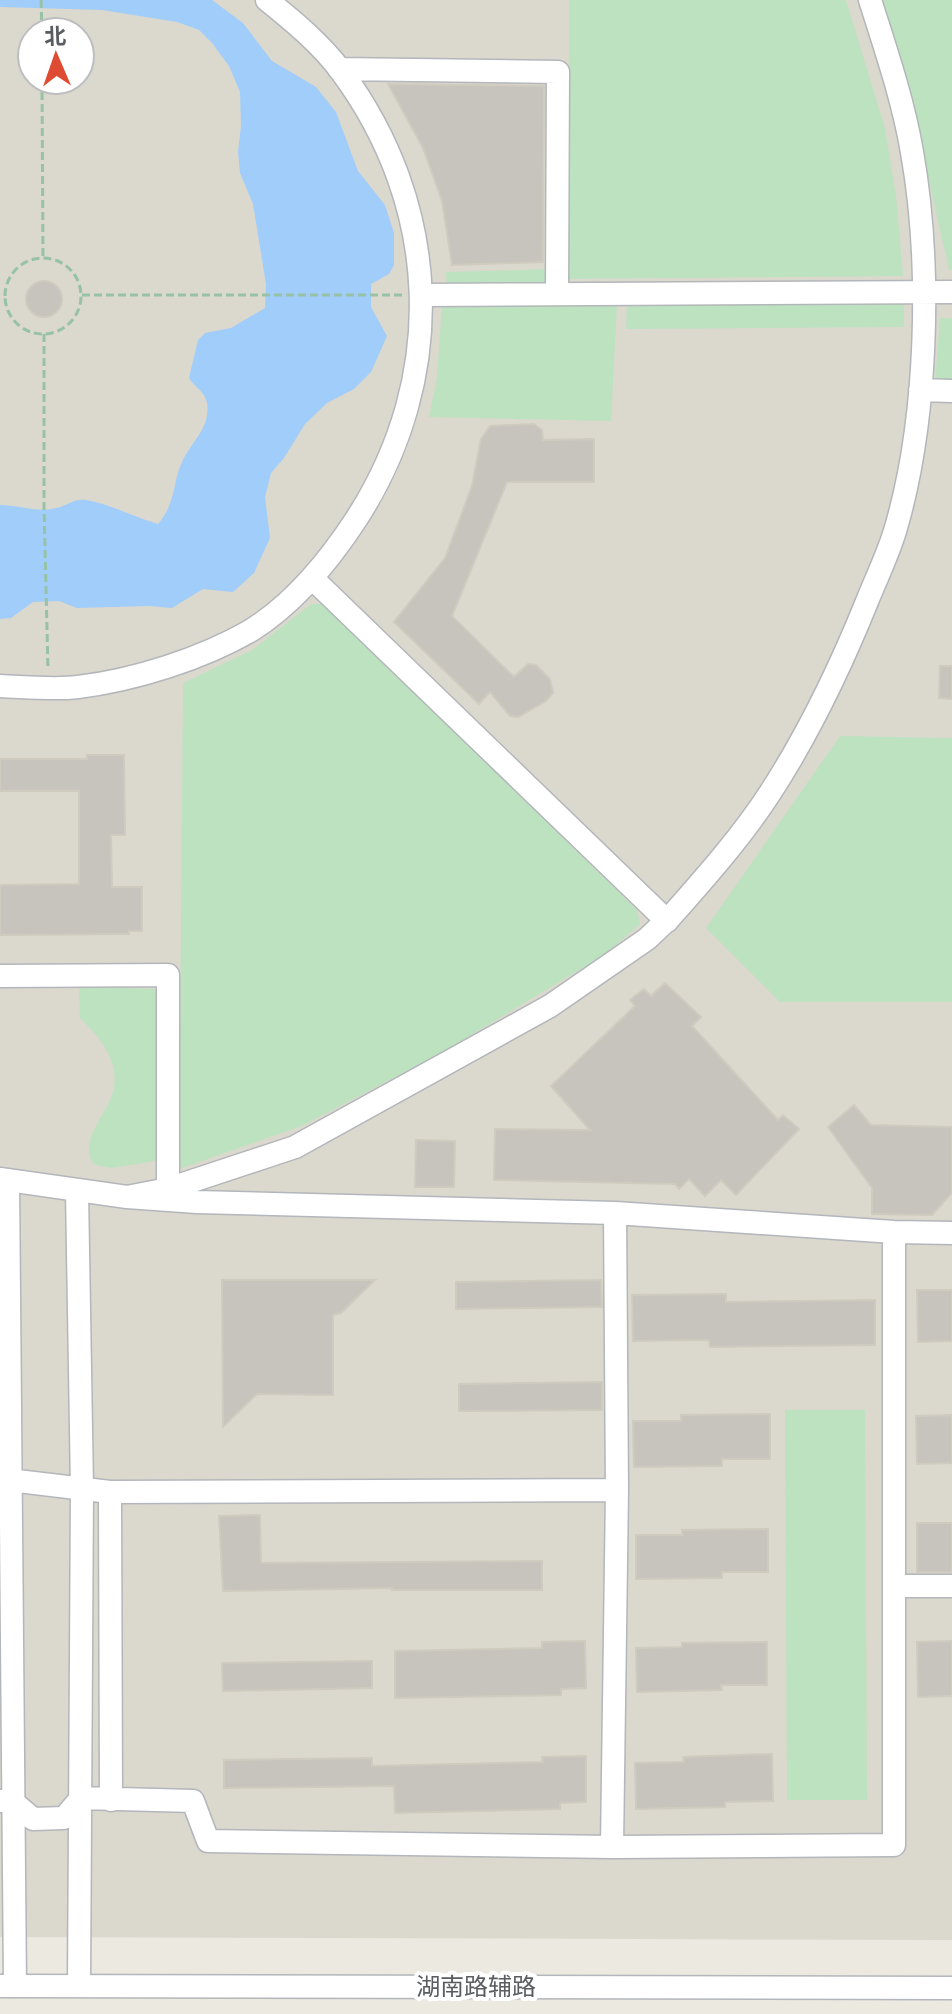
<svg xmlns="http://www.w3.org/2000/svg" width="952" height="2014" viewBox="0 0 952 2014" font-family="Manrope,'Noto Sans SC',sans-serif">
<rect width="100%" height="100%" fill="#ebe9e0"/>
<!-- education -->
<path fill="#dbd8ce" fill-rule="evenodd" d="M0 0H952V1940L0 1937ZM32 32H80V80H32Z"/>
<!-- green -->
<path fill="#bde2c0" d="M569 0H846L885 128 896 196 903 276 568 279Z
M881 0H952V270H949L905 72Z
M549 269V287L447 289 446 272Z
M904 302V327L626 329 627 305Z
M617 305 611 421 429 417 437 377 442 306Z
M940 318H952V384L935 383Z
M311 604H323L637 910 640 924 604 955 448 1049 302 1126 179 1169 183 683 252 650Z
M840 736 952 738V1002H780L706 928Z
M79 987 158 989V1154L156 1160 150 1162 111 1168 93 1164C70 1118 162 1096 80 1018Z
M785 1410H865L867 1800H787Z"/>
<!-- water -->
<path fill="#a1cdfa" d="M0 0H212L243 23 272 61 316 87 336 112 358 171 385 205 394 233V265L389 274 371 284V307L387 336 371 372 354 389 327 403 305 424 284 458 271 473 265 497 270 538 254 573 233 592 203 589 172 608 149 606 77 608 59 601 33 602 11 618 0 619V505C19 505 38 513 56 508 67 506 74 498 86 500 110 504 134 517 158 524 177 502 172 481 183 460 192 441 211 427 207 403 205 391 195 388 189 378L198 340 205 333 231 328 265 308 266 284 253 204 240 173 238 152 241 126 240 92 229 66 212 43 199 30 177 22 102 10 0 7Z"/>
<!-- building -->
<path fill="#c6c4bd" stroke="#cfcbbf" stroke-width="2" d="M388 84 544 86 543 262 452 265 442 201 423 148Z
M26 299a18 18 0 1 1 36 0a18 18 0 1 1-36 0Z
M534 424 542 430 543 440 594 439V482H507L452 616 514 677 528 664 536 665 550 679 553 693 546 701 518 717 510 716 490 692 479 704 394 622 445 558 472 486 481 439 490 426Z
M940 666H952V699L939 698Z
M87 755H124L125 835H111L112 887H142V931H129V934L0 935V885L79 884V791H0V759H87Z
M665 983 701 1017 692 1026 778 1120 783 1115 799 1129 736 1195 721 1180 705 1196 689 1179 679 1189 675 1184 494 1180 495 1129 590 1130 551 1086 635 1006 630 1000 644 989 651 996Z
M854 1105 871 1125 952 1127V1193L932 1215 872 1214V1188L828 1127Z
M416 1140 455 1141 454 1187H415Z
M222 1280H375L341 1313 333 1315V1395L257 1394 223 1427Z
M601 1280 602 1307 456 1309V1282Z
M917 1290H952V1341L918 1342Z
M726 1294V1302L875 1300V1345L710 1347 709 1340 633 1341 632 1295Z
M602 1382V1410L459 1411V1384Z
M770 1414V1459H722V1466L634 1467 633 1421H681V1415Z
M952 1415V1463L917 1464 916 1416Z
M260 1515 261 1563 542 1561V1590H392V1588L223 1591 219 1516Z
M917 1523H952V1572H917Z
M768 1529V1572H722V1578L636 1579V1535H682V1530Z
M585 1641 586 1688 561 1689V1695L395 1698V1651L542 1648V1642Z
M952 1641V1696L918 1697 917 1642Z
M767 1642V1685H721L722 1690 637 1692 636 1648 682 1647V1643Z
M372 1661V1688L223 1691 222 1663Z
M772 1754 773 1801 725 1802V1807L636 1809 635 1763 684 1762 683 1757 707 1756Z
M586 1756V1802L560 1803V1809L395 1813 394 1786 224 1788V1760L372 1758V1766L543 1762 542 1757Z"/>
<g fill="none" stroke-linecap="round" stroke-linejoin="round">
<defs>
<path id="minor" d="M339 69 558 72 557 293
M423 295 952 292
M920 390 952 391
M312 578 667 921C703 880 740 839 770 793 809 733 841 666 868 599 877 577 888 554 895 531 928 420 932 266 912 152 903 100 886 50 870 0
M0 686C26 687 53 690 78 687 135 680 201 659 250 631 294 604 329 561 357 518 448 376 441 206 341 71 321 44 293 21 267 0
M0 976 168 975V1189
M0 1179 127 1197 168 1189 295 1147 550 1006 647 939 666 921
M8 1180 15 1986
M77 1191 82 1489 79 1986
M127 1197 197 1202 615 1213 894 1232 952 1233
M0 1479 110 1492 617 1490 615 1213
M110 1492 111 1800
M894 1586H952
M0 1801H12L33 1819 64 1818 81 1798 193 1801 208 1841 612 1847 617 1490
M612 1847 894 1845V1232
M0 1986 952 1988"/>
</defs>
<!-- minor casing -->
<use href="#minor" stroke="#b3b6ba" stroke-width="25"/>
<!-- path -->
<path stroke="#97c2a6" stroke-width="3" stroke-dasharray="8 4" stroke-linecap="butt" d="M41 0 42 32
M42 80 43 258
M5 296a38 38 0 1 1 76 0a38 38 0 1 1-76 0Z
M82 295H402
M44 334V508L48 670"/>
<!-- minor -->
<use href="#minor" stroke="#fff" stroke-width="22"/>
</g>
<g text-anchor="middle" stroke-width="8" stroke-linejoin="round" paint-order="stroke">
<!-- street labels -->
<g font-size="24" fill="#595c60" stroke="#fff">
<text x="476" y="1995">湖南路辅路</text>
</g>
</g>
<!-- north arrow -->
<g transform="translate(56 56) rotate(358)"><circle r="38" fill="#ffffff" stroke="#bdbebf" stroke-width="2"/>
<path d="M0-6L14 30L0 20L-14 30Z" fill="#df4b32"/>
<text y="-12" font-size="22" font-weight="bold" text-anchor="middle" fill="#595c60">北</text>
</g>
</svg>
